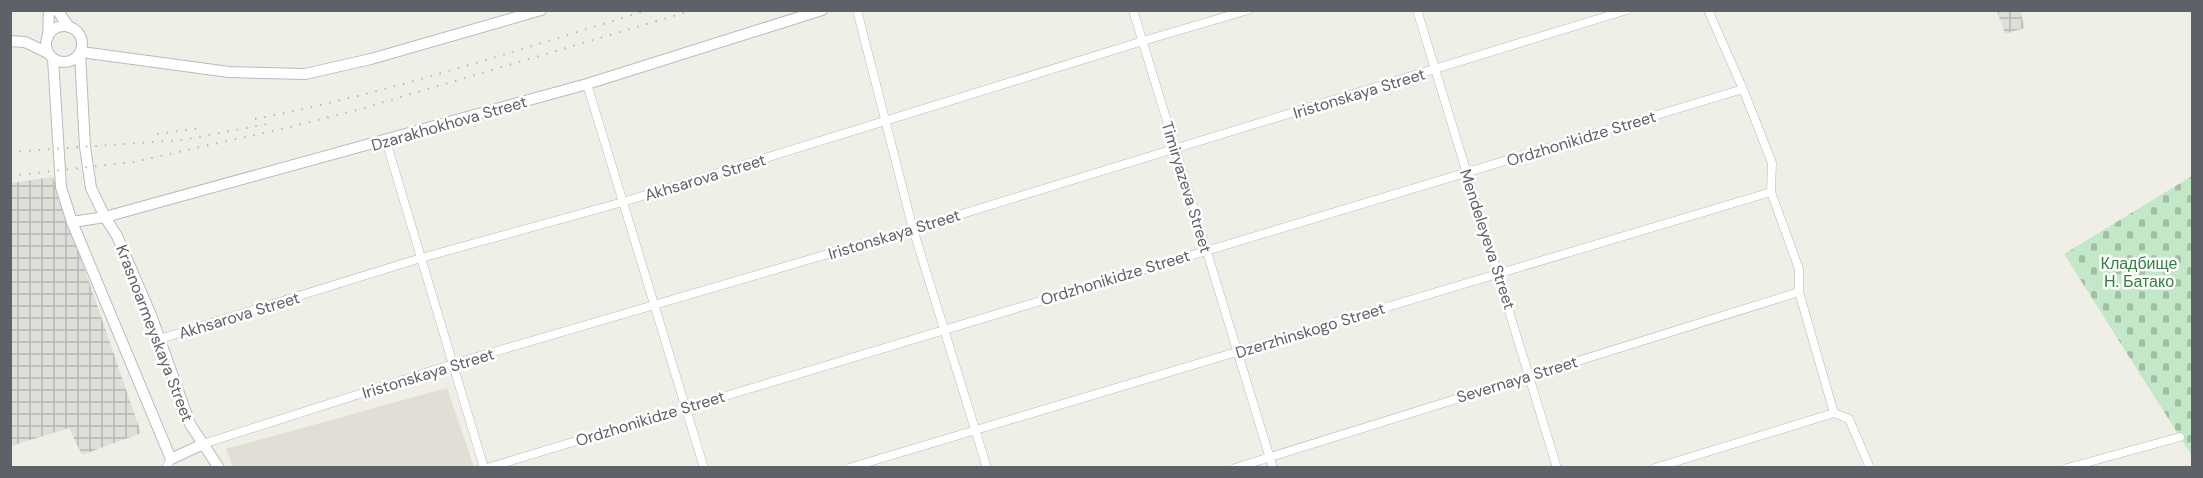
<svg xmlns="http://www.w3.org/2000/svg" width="2203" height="478" viewBox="0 0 2203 478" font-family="'DM Sans',sans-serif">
<defs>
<pattern id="industrial-grid" width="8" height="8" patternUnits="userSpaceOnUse" patternTransform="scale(1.5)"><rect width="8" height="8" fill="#dfded9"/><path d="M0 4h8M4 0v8" fill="none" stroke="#b8b7b4"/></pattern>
<pattern id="cemetery-stones" width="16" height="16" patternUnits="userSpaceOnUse" patternTransform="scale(1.5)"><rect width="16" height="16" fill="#c3e8c7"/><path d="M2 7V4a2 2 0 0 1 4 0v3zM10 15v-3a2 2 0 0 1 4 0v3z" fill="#a2bfa5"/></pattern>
</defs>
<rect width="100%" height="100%" fill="#f0efe7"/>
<!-- industrial -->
<path fill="url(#industrial-grid)" d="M1997 11H2020L2025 28 2005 34Z
M53 177 141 433 82 455 69 428 11 446 10 183Z"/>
<!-- education -->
<path fill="#e0ded5" d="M447 388 474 467H233L226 449Z"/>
<!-- cemetery -->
<path fill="url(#cemetery-stones)" d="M2192 176V456L2064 254Z"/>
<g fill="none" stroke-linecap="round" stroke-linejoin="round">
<defs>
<path id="street" d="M857 10 913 229 987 468
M1133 10 1273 468
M1417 10 1557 468
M1708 10 1743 89 1772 163 1771 192 1799 269V292L1834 413 1849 419 1870 468
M587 84 704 468
M386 141 484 468
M160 339 421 258 623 202 1143 41 1248 10
M203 444 453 364 913 229 1627 10
M166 468 171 459
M487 468 1743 89
M849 468 1771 192
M1235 468 1799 292
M1655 468 1834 413
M2067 468 2180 437"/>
<path id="secondary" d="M57 10 69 27
M46 44a18 18 0 1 1 36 0a18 18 0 1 1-36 0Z
M48 37 49 10
M10 41 25 42 48 53
M81 52 229 72 305 74 371 59 541 10
M80 53 85 147 91 188 105 217 117 236 151 315 190 424 219 468
M53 59 61 187 72 222 171 459 203 444
M72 222 105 217 587 84 822 10"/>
</defs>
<!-- street casing -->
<use href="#street" stroke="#b7b8bd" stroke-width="9"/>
<!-- secondary casing -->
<use href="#secondary" stroke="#b8bac0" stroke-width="12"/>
<!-- street -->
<use href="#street" stroke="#fff" stroke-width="8"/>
<!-- secondary -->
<use href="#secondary" stroke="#fff" stroke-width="10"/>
<!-- rail -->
<path stroke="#b7b8b8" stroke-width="2" stroke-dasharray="1.5 8" stroke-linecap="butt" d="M255 119C389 93 518 50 648 10
M157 134 202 128
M10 152 182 140 267 124
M10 176 133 162 286 128 357 110 694 10
M10 210H17"/>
</g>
<g text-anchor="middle" stroke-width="5" stroke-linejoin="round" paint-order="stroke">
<!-- street labels -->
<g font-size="16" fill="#5e6167" stroke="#fff">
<text transform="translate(1359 93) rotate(-17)" y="6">Iristonskaya Street</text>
<text transform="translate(449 123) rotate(-16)" y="6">Dzarakhokhova Street</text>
<text transform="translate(1581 138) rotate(-17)" y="6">Ordzhonikidze Street</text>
<text transform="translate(705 177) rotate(-17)" y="6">Akhsarova Street</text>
<text transform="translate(1187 187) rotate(73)" y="6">Timiryazeva Street</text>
<text transform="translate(894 234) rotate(-17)" y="6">Iristonskaya Street</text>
<text transform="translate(1488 239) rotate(72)" y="6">Mendeleyeva Street</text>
<text transform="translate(1115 277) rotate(-17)" y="6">Ordzhonikidze Street</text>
<text transform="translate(239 315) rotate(-17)" y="6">Akhsarova Street</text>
<text transform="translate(1310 330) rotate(-17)" y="6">Dzerzhinskogo Street</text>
<text transform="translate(155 333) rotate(69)" y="6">Krasnoarmeyskaya Street</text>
<text transform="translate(428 373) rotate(-17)" y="6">Iristonskaya Street</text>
<text transform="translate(1517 379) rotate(-17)" y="6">Severnaya Street</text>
<text transform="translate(650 418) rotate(-17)" y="6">Ordzhonikidze Street</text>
</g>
<!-- park labels -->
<g font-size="16" fill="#32813e" stroke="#fff">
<text x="2139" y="269">Кладбище<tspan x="2139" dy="18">Н. Батако</tspan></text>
</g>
</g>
<!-- border -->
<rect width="2203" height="478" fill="none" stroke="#5e6167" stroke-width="24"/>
</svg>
